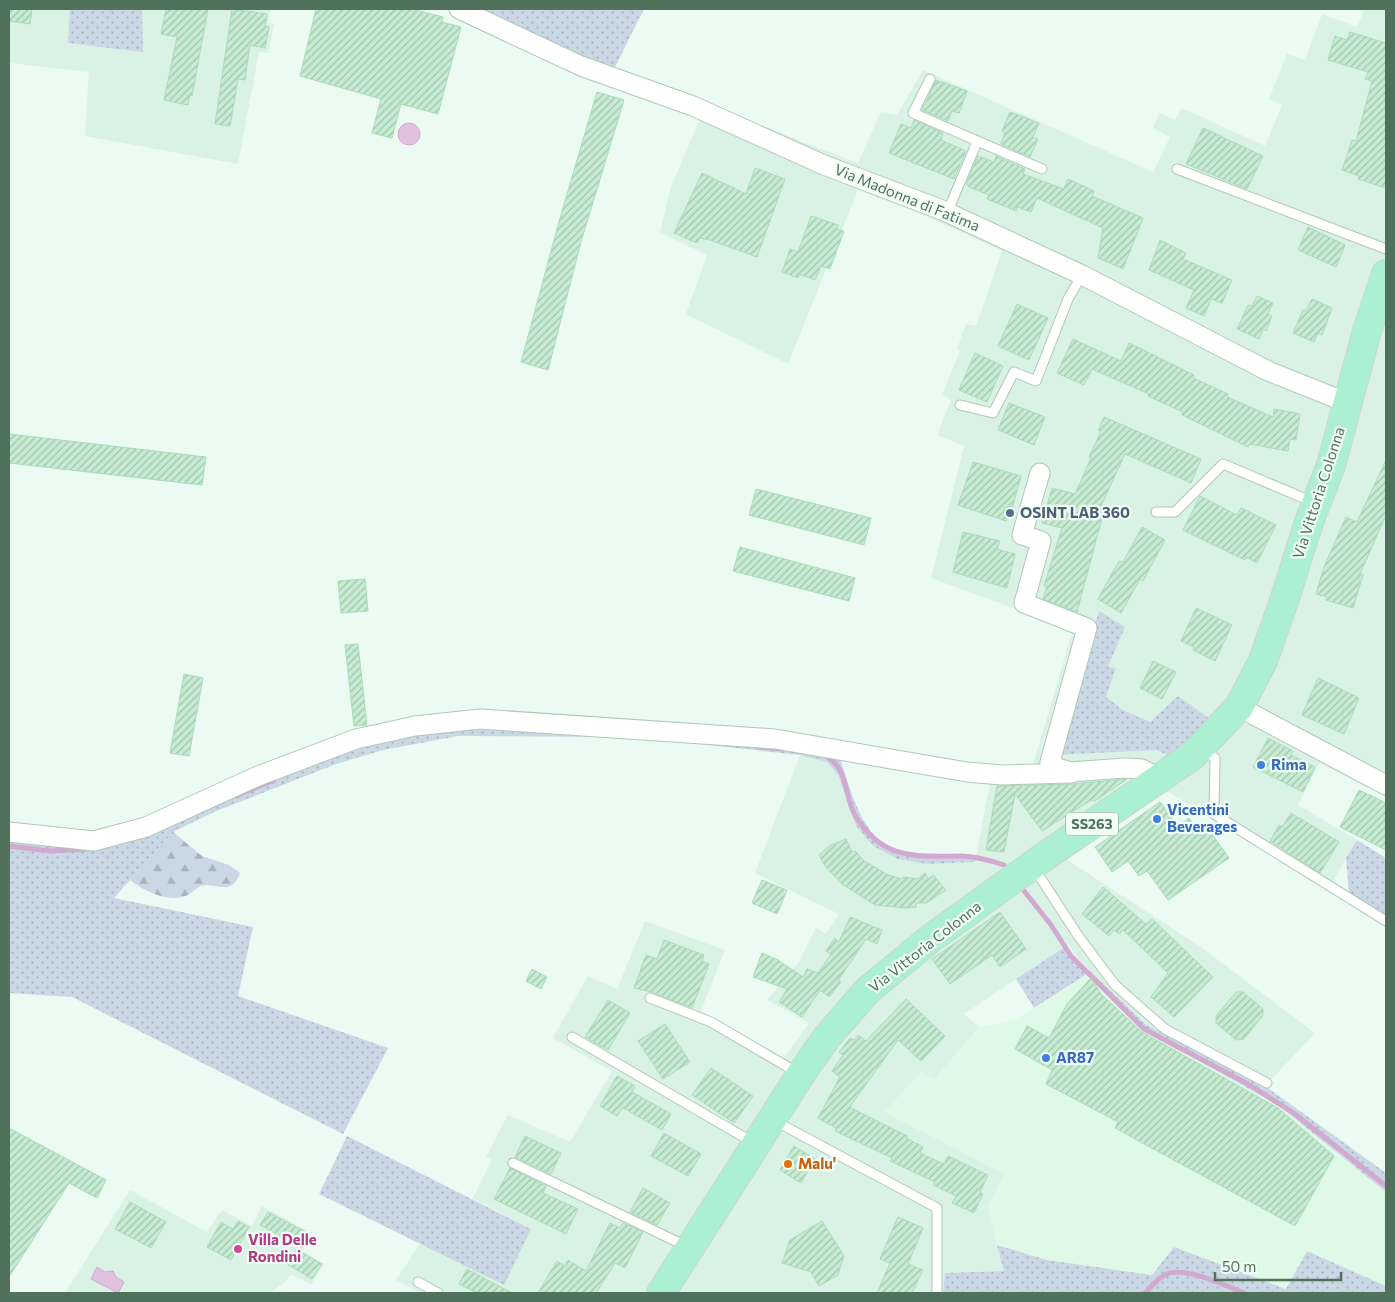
<svg xmlns="http://www.w3.org/2000/svg" width="1395" height="1302" viewBox="0 0 1395 1302" font-family="Commissioner,sans-serif">
<defs>
<pattern id="grass-dots" width="8" height="8" patternUnits="userSpaceOnUse" patternTransform="scale(1.25)"><rect width="8" height="8" fill="#cad8e6"/><path d="M2 2h.1M6 6h.1" fill="none" stroke="#a6b4bd" stroke-width="1.8" stroke-linecap="round"/></pattern>
<pattern id="forest-firs" width="22" height="20" patternUnits="userSpaceOnUse" patternTransform="scale(1.25)"><rect width="22" height="20" fill="#cad8e6"/><path d="M5 1l3.5 6h-7zM16 11l3.5 6h-7z" fill="#a6b4bd"/></pattern>
<pattern id="building-hatch" width="6" height="6" patternUnits="userSpaceOnUse" patternTransform="scale(1.25)"><rect width="6" height="6" fill="#c6ecd2"/><path d="M-1 1l2-2M0 6l6-6M5 7l2-2" fill="none" stroke="#a3c4ad"/></pattern>
</defs>
<rect width="100%" height="100%" fill="#ebfaf3"/>
<!-- residential -->
<path fill="#daf1e5" d="M9 9H271L268 23 274 24 268 53 259 52 238 164 85 136 89 72 9 63Z
M1365 9H1386V797L1319 763 1298 805 1357 840 1327 891 1162 788 1061 856 1201 947 1315 1033 1265 1086 1145 1024 1080 961 1068 944 964 1014 979 1027 934 1080 1004 1174 988 1208 1004 1271 946 1273 943 1293H818L812 1291 811 1293H420L396 1280 421 1242 503 1285 531 1229 473 1198 492 1160 486 1157 508 1115 570 1142 612 1071 553 1038 588 976 617 989 645 921 725 950 701 1011 784 1058 809 1023 767 1000 799 962 816 928 826 934 839 914 755 873 800 755 827 762 838 775 856 826 873 846 927 864 975 862 991 778H1029L1073 630 931 578 964 446 937 435 951 400 942 395 960 351 957 349 966 324 976 326 1002 251 921 214 858 190 788 364 686 314 707 255 660 232 671 187 706 105 858 163 881 112 897 115 923 70 1153 172 1170 137 1153 128 1159 113 1175 120 1182 108 1265 146 1282 105 1269 99 1287 54 1305 60 1322 14 1357 27Z
M130 1190 207 1232 222 1210 252 1226 262 1206 313 1234 302 1251 324 1264 311 1285 291 1274 285 1282 270 1293H65Z"/>
<!-- commercial -->
<path fill="#e0f9e6" d="M1085 973 1141 1028 1279 1106 1386 1192V1286L1307 1251 1286 1289 1174 1247 1152 1275 1047 1260 997 1245 988 1208 1004 1174 884 1112 922 1071 934 1080 979 1027 1015 1020 1069 987Z"/>
<!-- grass -->
<path fill="url(#grass-dots)" d="M70 9H142L143 52 68 43Z
M476 9H644L614 69Z
M1099 611 1125 627 1108 667 1116 668 1106 697 1123 710 1150 722 1178 696 1210 719 1169 756 1157 750 1054 755Z
M461 724 838 753C851 787 861 847 907 852 929 855 954 853 977 855L975 862 927 864 898 859 873 846 856 826 838 775 827 762 800 755 634 737 458 736 383 750 336 764 214 812 173 832 114 898 253 927 238 996 388 1048 343 1134 72 997 9 993V835L92 842 375 739Z
M1357 840 1386 858V918L1349 894 1346 858Z
M1063 948 1085 973 1089 970 1145 1024 1265 1086 1386 1173V1192L1279 1106 1141 1028 1087 974 1034 1008 1016 979Z
M347 1136 531 1229 504 1285 319 1194Z
M997 1245 1047 1260 1152 1275 1174 1247 1286 1289 1307 1251 1386 1286V1293H943L945 1273 1004 1271Z"/>
<!-- forest -->
<path fill="url(#forest-firs)" d="M173 832 202 856 229 865 240 873C232 897 217 882 201 886 196 888 192 893 188 895 169 904 144 891 130 880Z"/>
<!-- water -->
<path fill="#e2c1df" stroke="#d2a9cf" d="M398 134a11 11 0 1 1 22 0a11 11 0 1 1-22 0Z
M97 1267 105 1272 113 1271 116 1277 124 1282 118 1293 91 1279Z"/>
<g fill="none" stroke-linecap="round" stroke-linejoin="round">
<!-- stream -->
<path stroke="#d2a9cf" stroke-width="5" d="M757 747 783 749
M824 755C847 766 844 790 853 811 859 824 871 838 883 845 904 859 938 856 962 856 977 857 990 860 1004 865
M238 795 274 780
M9 846 50 851 85 849
M1021 887 1051 925 1071 956 1144 1029 1248 1084 1295 1114 1386 1186
M1145 1293C1151 1287 1158 1278 1165 1275 1183 1265 1227 1286 1244 1293"/>
</g>
<!-- building -->
<path fill="url(#building-hatch)" stroke="#a8ddb8" d="M9 9H32L30 24 9 21Z
M166 9H208L192 96 190 95 188 105 164 100 177 37 161 34Z
M232 9 267 14 265 26 269 27 265 48 250 45 245 80 238 79 230 126 215 124Z
M316 9H412L443 17 442 22 461 27 438 114 401 104 392 138 372 133 381 99 300 76Z
M1350 32 1386 43V188L1358 179 1359 176 1342 170 1352 140 1356 141 1372 81 1365 79 1368 72 1328 60 1335 36 1347 40Z
M936 80 967 91 959 113 952 111 948 121 922 110Z
M597 92 624 100 581 242 548 370 521 362 560 218Z
M1010 112 1039 123 1033 137 1038 139 1030 157 1001 144 1005 133 1002 131Z
M914 120 943 133 941 140 966 151 954 179 889 153 901 124 911 128Z
M1203 128 1263 156 1247 189 1186 164Z
M978 156 994 162 996 156 1025 169 1023 174 1064 189 1068 179 1094 191 1092 196 1143 218 1123 269 1098 258 1103 228 1037 198 1031 212 1017 207 1016 211 987 199 989 195 969 187 966 184Z
M755 168 785 179 757 257 710 240 700 238 697 243 674 233 702 173 746 194Z
M811 216 838 225 837 229 844 231 830 269 821 266 815 280 799 274 798 278 782 272 790 249 798 252Z
M1308 227 1345 245 1336 267 1298 250Z
M1160 240 1186 253 1183 259 1232 280 1222 303 1211 299 1204 316 1186 308 1194 290 1149 270Z
M1257 296 1273 303 1268 314 1272 316 1266 331 1263 329 1259 339 1237 329 1248 305 1252 306Z
M1312 299 1332 308 1322 335 1318 333 1314 342 1293 333 1303 310 1306 311Z
M1017 304 1048 318 1029 360 998 346Z
M1073 339 1121 361 1129 343 1194 375 1193 378 1228 394 1227 397 1273 417 1274 409 1300 414 1296 440 1290 439 1288 451 1249 444 1248 447 1182 415 1183 412 1148 396 1149 394 1092 369 1084 385 1057 373Z
M975 353 1003 366 987 402 959 390Z
M1009 403 1045 417 1034 445 998 430Z
M1104 417 1201 459 1191 483 1125 454 1101 506 1105 507 1077 612 1043 599 1047 586H1044L1062 528 1042 523 1052 488 1075 494 1091 458 1089 457 1101 431 1098 430Z
M9 434 206 457 202 485 9 463Z
M1386 460V515L1360 574 1363 575 1353 608 1326 600 1327 597 1316 594 1324 567 1346 517 1357 522Z
M973 462 1021 476 1012 509 1010 508 1006 521 958 505Z
M756 489 871 518 864 545 749 515Z
M1200 496 1237 515 1241 508 1276 525 1257 563 1246 557 1245 560 1183 530Z
M1142 527 1165 540 1143 581 1140 579 1121 613 1098 599 1119 561 1123 562Z
M963 532 1000 541 997 549 1015 554 1007 588 953 572Z
M740 547 855 578 849 601 733 571Z
M365 579 368 611 341 613 338 581Z
M1196 608 1232 625 1215 661 1193 650 1194 647 1181 641Z
M358 644 367 725 354 726 345 645Z
M1153 661 1176 672 1162 699 1140 688Z
M184 674 203 678 189 756 170 753Z
M1318 678 1359 698 1344 734 1302 715Z
M1268 738 1293 751 1291 755 1315 767 1303 792 1253 767Z
M1127 779 1095 801 1091 800 1042 831 1015 794 1004 852 986 850 997 786 1072 784Z
M1359 790 1386 803V850L1340 827Z
M1160 802 1178 826 1189 818 1201 836 1209 830 1229 858 1168 900 1147 871 1139 876 1128 861 1112 872 1095 847Z
M1291 813 1339 842 1320 873 1270 841 1279 825 1282 827Z
M846 839 852 852 855 851 864 861 888 875 902 879 903 877 918 879 925 873 928 879 933 875 946 890 926 903H916V907L906 908 875 905 842 884 825 866 819 855 829 846Z
M762 880 787 890 777 914 752 903Z
M1103 887 1146 924 1152 919 1213 977 1174 1017 1151 997 1168 973 1123 930 1119 934 1114 930 1109 936 1082 914Z
M1000 912 1026 949 1000 967 992 955 950 984 932 959Z
M850 917 882 930 877 944 866 939 838 981 841 982 829 997 820 990 802 1017 779 1002 787 989 753 977 762 953 778 960 803 977 807 969 818 973 831 954 826 951 835 938 839 942Z
M664 940 704 955 702 961 709 964 692 1008 652 992 634 988 646 955 657 959Z
M532 969 547 977 541 989 526 981Z
M1091 978 1101 994 1142 1032 1278 1108 1334 1156 1295 1226 1115 1128 1118 1122 1046 1084 1052 1070 1015 1049 1027 1026 1049 1038 1067 1004Z
M1236 992H1243L1263 1009V1015L1244 1039 1236 1040 1216 1023V1016Z
M906 999 945 1036 921 1061 898 1040 851 1105V1108L907 1136 906 1138 923 1147 920 1153 944 1164 948 1156 988 1175 980 1192 983 1194 974 1213 952 1203 956 1196 933 1185 935 1182 890 1161 892 1158 835 1131 836 1128 818 1118 840 1077 832 1071 843 1055 839 1052 850 1038 854 1040 858 1035 866 1041Z
M608 1000 630 1013 608 1050 585 1037Z
M665 1024 690 1062 663 1079 638 1041Z
M711 1068 753 1096 734 1123 692 1095Z
M617 1076 635 1086 632 1092 671 1114 662 1130 623 1108 617 1116 600 1106Z
M9 1128 106 1180 97 1198 69 1183 9 1277Z
M664 1133 701 1154 688 1176 651 1156Z
M525 1136 561 1153 551 1174 515 1157Z
M794 1146 815 1159 801 1183 780 1170Z
M510 1168 546 1186 543 1193 578 1209 566 1234 494 1199Z
M643 1188 670 1203 657 1225 630 1212Z
M130 1202 166 1222 151 1248 115 1229Z
M268 1212 310 1234 302 1248 260 1225Z
M898 1217 923 1228 908 1264 923 1270 912 1293H877L890 1263 880 1259Z
M238 1221 249 1227 231 1260 207 1247 221 1222 233 1229Z
M822 1221 844 1256 838 1275 819 1286 811 1272 782 1263 790 1240Z
M610 1223 620 1228 623 1223 643 1232 625 1268 615 1263 596 1293H538L557 1261 565 1266 568 1260 586 1271Z
M296 1249 322 1264 312 1279 287 1264Z
M467 1269 512 1293H477L459 1284Z"/>
<g fill="none" stroke-linecap="round" stroke-linejoin="round">
<defs>
<path id="lane" d="M930 79 913 113 1042 169
M1177 169 1386 249
M947 213 977 142
M960 405 993 413 1014 372 1036 381 1068 299 1082 275
M1156 512H1175L1223 464 1313 502
M1203 750 1215 758 1214 814 1386 921
M1034 868 1079 937 1115 985 1165 1029 1267 1083
M650 998 711 1022 798 1073
M572 1037 754 1143
M775 1121 937 1208V1293
M513 1163 688 1247
M418 1282 438 1293"/>
<path id="street" d="M459 9 581 66 693 106 824 165 942 210 1082 275 1268 371 1348 403
M1040 473 1022 535 1041 541 1024 603 1087 628 1050 762 1058 768 1071 772
M1239 707 1386 785
M1070 772 1125 768 1142 769 1160 779
M9 832 94 841 146 827 258 776 356 739 415 726 480 719 775 739 967 772 1002 775 1072 773"/>
<path id="primary" d="M661 1293 801 1074 827 1037 868 990 930 939 1041 859 1192 756 1239 707 1263 661 1284 601 1309 522 1331 465 1367 331 1386 274"/>
</defs>
<!-- lane casing -->
<use href="#lane" stroke="#afc8b8" stroke-width="11"/>
<!-- street casing -->
<use href="#street" stroke="#afc8b8" stroke-width="21"/>
<!-- primary casing -->
<use href="#primary" stroke="#cbd5ce" stroke-width="30"/>
<!-- lane -->
<use href="#lane" stroke="#fff" stroke-width="9"/>
<!-- street -->
<use href="#street" stroke="#fff" stroke-width="19"/>
<!-- primary -->
<use href="#primary" stroke="#acf0d2" stroke-width="28"/>
</g>
<!-- markers -->
<circle fill="#5c6f8a" stroke="#f1fdf7" stroke-width="2" cx="1010" cy="513" r="5"/>
<g fill="#3f7fe0" stroke="#f1fdf7" stroke-width="2">
<circle cx="1261" cy="765" r="5"/>
<circle cx="1157" cy="819" r="5"/>
<circle cx="1046" cy="1058" r="5"/>
</g>
<circle fill="#e8710a" stroke="#f1fdf7" stroke-width="2" cx="788" cy="1164" r="5"/>
<circle fill="#d1479c" stroke="#f1fdf7" stroke-width="2" cx="238" cy="1249" r="5"/>
<g text-anchor="middle" stroke-width="4.5" stroke-linejoin="round" paint-order="stroke">
<!-- shield labels -->
<rect fill="#f1fdf7" stroke="#819c89" stroke-width="1" x="1066" y="812.5" width="52" height="23" rx="4"/>
<g font-size="14" font-weight="bold" fill="#51725a">
<text x="1092" y="829">SS263</text>
</g>
<!-- street labels -->
<g font-size="15" fill="#51725a" stroke="#f1fdf7">
<text transform="translate(907 198) rotate(22)" y="5">Via Madonna di Fatima</text>
<text transform="translate(1319 493) rotate(-72)" y="5">Via Vittoria Colonna</text>
<text transform="translate(925 947) rotate(-38)" y="5">Via Vittoria Colonna</text>
</g>
<!-- service labels -->
<g font-size="15" font-weight="bold" fill="#4e5e75" stroke="#f1fdf7" text-anchor="start">
<text x="1020" y="518">OSINT LAB 360</text>
</g>
<!-- shop labels -->
<g font-size="15" font-weight="bold" fill="#366cbe" stroke="#f1fdf7" text-anchor="start">
<text x="1271" y="770">Rima</text>
<text x="1167" y="815">Vicentini<tspan x="1167" dy="17">Beverages</tspan></text>
<text x="1056" y="1063">AR87</text>
</g>
<!-- food labels -->
<g font-size="15" font-weight="bold" fill="#c56008" stroke="#f1fdf7" text-anchor="start">
<text x="798" y="1169">Malu'</text>
</g>
<!-- hotel labels -->
<g font-size="15" font-weight="bold" fill="#b23c85" stroke="#f1fdf7" text-anchor="start">
<text x="248" y="1245">Villa Delle<tspan x="248" dy="17">Rondini</tspan></text>
</g>
</g>
<!-- border -->
<rect width="1395" height="1302" fill="none" stroke="#51725a" stroke-width="20"/>
<!-- scale -->
<path d="M1215 1272v8h126v-8" fill="none" stroke="#51725a" stroke-width="2.5"/>
<text x="1222" y="1272" font-size="15" fill="#51725a" stroke="#f1fdf7" stroke-width="4" paint-order="stroke">50 m</text>
</svg>
